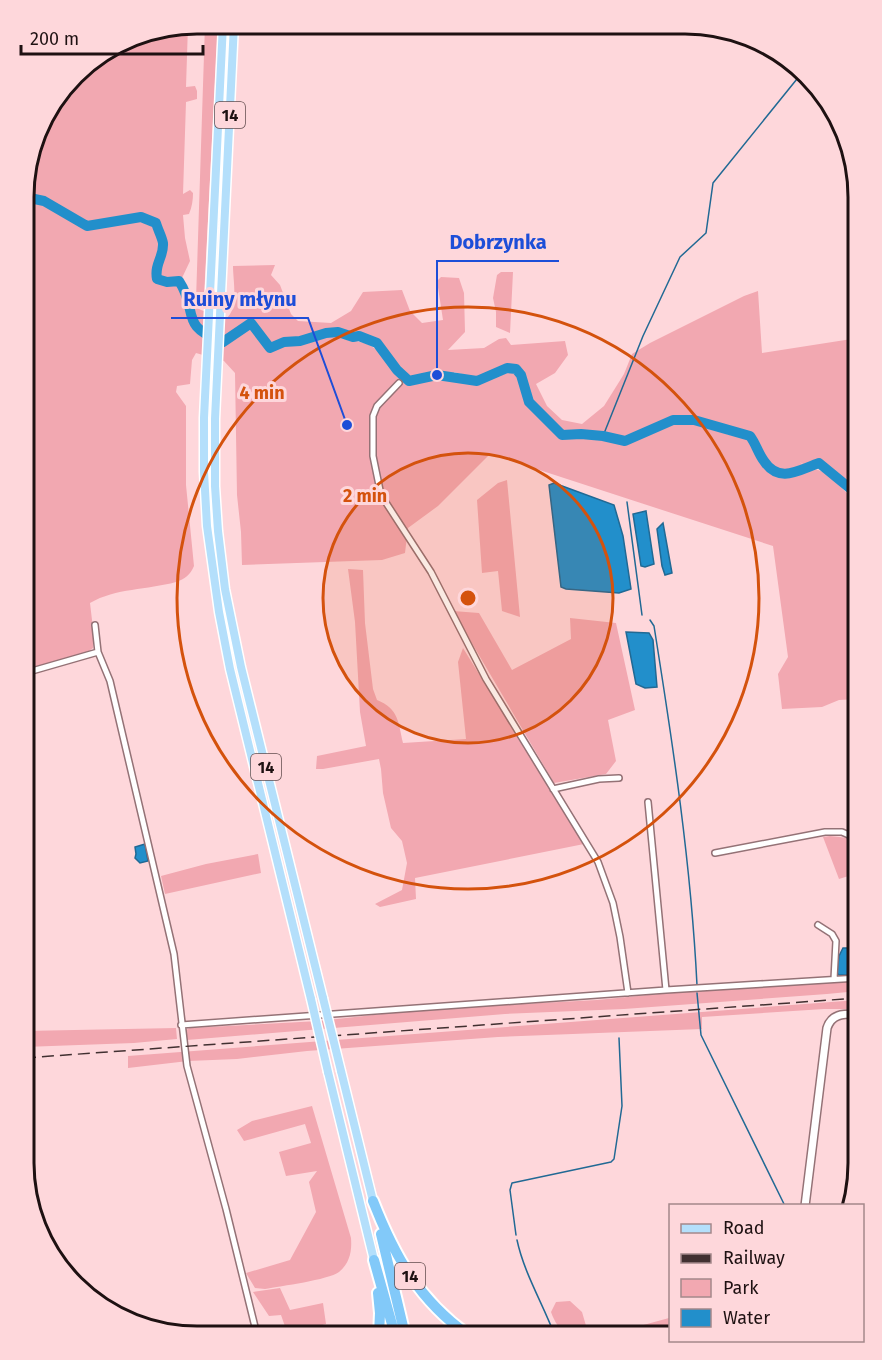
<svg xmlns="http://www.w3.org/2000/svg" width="882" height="1360" viewBox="0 0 882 1360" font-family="'Fira Sans',sans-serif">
<rect width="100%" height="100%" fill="#fed7db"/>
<!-- green -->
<path fill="#f2a8b1" d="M205 24H218L204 297 196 300Z
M227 24H231L216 309 213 307Z
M188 25 186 87 195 86 197 91V99L186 102 183 194 190 190 193 193C193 200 192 207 189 214L183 215 185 238 190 261 182 278 193 299 192 305 201 310 226 319C239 308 233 281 233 266L275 265 271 275 280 285 291 314 298 321 331 323 351 311 363 292 402 290 410 311 422 323 443 320 437 281 441 277 459 278 464 293 465 332 448 350 484 348 499 339 506 338 511 345 565 341 568 355 555 373 536 384 547 406 562 420 582 424 604 406 624 374 632 354 650 343 744 296 758 291 762 353 858 338V495L819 463 807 467 800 462 804 466C757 486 771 446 745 431H734L711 421 694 417 673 418 625 439 583 431 562 432 534 405 521 372 516 367 507 366 477 378 454 372V376L437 375 409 381C404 376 399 373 395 367 389 360 385 350 378 344 364 333 329 331 313 337L315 341C327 336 335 336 348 340 355 341 365 342 371 346 388 356 392 377 411 385L439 379 478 383 510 372 517 375 527 404 558 435 564 438 597 437 631 443 672 424 685 423 706 425 729 435 745 436C756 447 759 464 772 473 790 484 804 463 821 471 836 478 843 494 858 500V699L839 700 822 707 782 709 778 674 788 657 773 546 490 454 438 506 408 528 405 553 382 560 242 565 241 532 237 495 235 373 224 361 196 353 192 360 190 384 177 386 176 392 186 406V485L194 566C190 575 185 579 176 582 147 590 116 588 90 603L94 637 93 648 88 652 25 670 26 174 47 111 83 67 141 33Z
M501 272H513L510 333 496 327V312L493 298 497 275Z
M507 480 520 617 502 611 498 571 482 573 477 500 498 483Z
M348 569 363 570 365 623 373 689 377 700C399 709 398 722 403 743L466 739 458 662 463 648 584 844 415 878 416 899 380 907 375 904 402 890 407 863 402 841 391 828 383 793 381 769 379 759 323 769H316L317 756 366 746 360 712 355 622Z
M453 611 479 613 512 670 571 639 570 618 616 623 635 710 608 720 616 761 606 774 554 783Z
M830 836 848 838 858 844V873L839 879 823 837Z
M258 854 261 873 165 894 161 876 206 864Z
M858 980V991L827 994 624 1009 505 1014 187 1040V1035H185L186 1030 190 1028 319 1021 427 1009 597 1000 699 990Z
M858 1000V1009H824L702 1017V1029L498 1037 307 1051 237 1059 188 1061 128 1068V1056Z
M176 1028 177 1039 134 1043 24 1047V1031Z
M312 1106 351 1238C352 1251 350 1263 339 1272 328 1280 281 1286 265 1289L255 1288 246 1273 290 1260 316 1212 309 1182 317 1171 286 1176 279 1152 311 1143 305 1124 244 1141 237 1130 252 1121Z
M280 1288 290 1310 323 1303 326 1324 311 1328V1335H288L281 1315 269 1316 253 1292Z
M570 1301 582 1312 589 1336C569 1336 559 1334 551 1312L556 1302Z
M669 1318 670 1336H615L614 1333Z"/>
<!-- water -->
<path fill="#228fcb" stroke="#216994" stroke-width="1.5" d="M554 483 614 505 623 536 631 589 619 593 566 589 561 587 549 485Z
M646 511 654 564 645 567 641 566 633 514Z
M663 523 672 573 665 575 662 566 657 529Z
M626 632 649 633 653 640 657 687 645 688 636 684Z
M145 844 148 861 140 863 135 858 136 854 135 847Z
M843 948H850L856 960V969L851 975H839L837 973 839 956Z"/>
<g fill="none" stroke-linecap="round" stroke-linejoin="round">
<!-- stream -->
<path stroke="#216994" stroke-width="1.5" d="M603 436 643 336 680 257 706 233 713 183 801 74
M627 502 642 615
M650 620 654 626C673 745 691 864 697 985
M697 993 701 1035 785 1206
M516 1235 510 1190 512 1183 611 1162 614 1159 622 1106 619 1038
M517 1240C524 1273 543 1304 555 1336"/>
<!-- river -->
<path stroke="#228fcb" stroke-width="10" d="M25 197 44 201 87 226 141 217 156 223C158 230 162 237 163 243 164 257 154 264 157 279L167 282 179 281C199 311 178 326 223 342L251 323 270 348 284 342 300 341 326 333 338 332 353 337 359 336 377 343 397 370 409 381 437 375 477 381 507 368 516 369 521 375 529 402 562 435 581 434 603 436 625 441 673 420H694L750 436C756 444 758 453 764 461 779 484 799 470 819 463L858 495"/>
<defs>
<path id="minor" d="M399 383 377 406 373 416V456L381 495 431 572 486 679 598 862 613 903 620 937 628 993
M98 652 110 681 174 954 187 1066 226 1209 257 1335
M25 673 98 652 95 625
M553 789 599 779 619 778
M648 802 666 990
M715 853 825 832H842L858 839
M818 925 832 934 836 941 834 979
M181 1025 666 990 858 978"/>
<path id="tertiary" d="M805 1206 827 1028C832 1013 844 1014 858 1014"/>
<path id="primary" d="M223 24 204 418V472L207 526 219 612 230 669 311 999
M234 24 215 419V486L218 531 225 589 241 667 323 998
M341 1071 373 1201
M328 1072 374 1260"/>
<path id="motorway" d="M373 1201C395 1257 419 1300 468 1335
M381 1234 405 1335
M374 1260 395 1335
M378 1293 380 1313 379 1335"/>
</defs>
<!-- minor casing -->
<use href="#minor" stroke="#947276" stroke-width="8"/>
<!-- tertiary casing -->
<use href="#tertiary" stroke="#947276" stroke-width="10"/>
<!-- primary casing -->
<use href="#primary" stroke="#fff" stroke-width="11"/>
<!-- motorway casing -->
<use href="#motorway" stroke="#fff" stroke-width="14"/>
<!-- minor -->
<use href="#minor" stroke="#fff" stroke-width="5"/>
<!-- tertiary -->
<use href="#tertiary" stroke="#fff" stroke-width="7"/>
<!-- primary -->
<use href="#primary" stroke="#b4dffb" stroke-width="8"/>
<!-- motorway -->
<use href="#motorway" stroke="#82c9f9" stroke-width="10"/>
<!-- rail -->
<path stroke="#413031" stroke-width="1.5" stroke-dasharray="12 6" stroke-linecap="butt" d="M24 1058 858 998"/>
<defs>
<path id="primary-bridge" d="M323 998 341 1071
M311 999 328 1072"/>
</defs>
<!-- primary-bridge casing -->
<use href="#primary-bridge" stroke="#fff" stroke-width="11" stroke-linecap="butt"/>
<!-- primary-bridge -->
<use href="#primary-bridge" stroke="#b4dffb" stroke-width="8"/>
</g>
<!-- distance rings -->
<circle cx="468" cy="598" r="145" fill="#d4520d" fill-opacity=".12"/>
<g fill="none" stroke="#d4520d" stroke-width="3">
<circle cx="468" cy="598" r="145"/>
<circle cx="468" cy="598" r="291"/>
</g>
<g text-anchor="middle" stroke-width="6" stroke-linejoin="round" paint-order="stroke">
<!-- shield labels -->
<g fill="#fed7db" stroke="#614c4e" stroke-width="1.5">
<rect x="215" y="102" width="30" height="26" rx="4.5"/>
<rect x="251" y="754" width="30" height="26" rx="4.5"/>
<rect x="395" y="1263" width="30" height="26" rx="4.5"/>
</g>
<g font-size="16" font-weight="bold" fill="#1e1112">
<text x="230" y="121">14</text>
<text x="266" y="773">14</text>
<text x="410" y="1282">14</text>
</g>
</g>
<!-- crop -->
<path d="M0 0H882V1360H0ZM197 34H685A163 163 0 0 1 848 197V1163A163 163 0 0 1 685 1326H197A163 163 0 0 1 34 1163V197A163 163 0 0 1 197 34Z" fill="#fed7db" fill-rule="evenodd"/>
<path fill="none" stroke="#1e1112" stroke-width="3" d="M197 34H685A163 163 0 0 1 848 197V1163A163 163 0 0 1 685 1326H197A163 163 0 0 1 34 1163V197A163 163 0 0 1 197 34Z"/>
<circle cx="468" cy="598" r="9" fill="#d4520d" stroke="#fed7db" stroke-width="3"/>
<g font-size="18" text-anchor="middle" font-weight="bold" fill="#d4520d" stroke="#fed7db" stroke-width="6" stroke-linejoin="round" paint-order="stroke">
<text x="262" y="399">4 min</text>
<text x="365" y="502">2 min</text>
</g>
<!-- callouts -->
<path fill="none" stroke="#1d4ed8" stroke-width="2" d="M437 375L437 261H559M347 425L308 318H171"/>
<g fill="#1d4ed8" stroke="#fed7db" stroke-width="2">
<circle cx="437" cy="375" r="6"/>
<circle cx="347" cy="425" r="6"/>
</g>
<g font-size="20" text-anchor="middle" font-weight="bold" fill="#1d4ed8" stroke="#fed7db" stroke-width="6" stroke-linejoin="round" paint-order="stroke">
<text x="498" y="249">Dobrzynka</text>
<text x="240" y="306">Ruiny młynu</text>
</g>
<!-- legend -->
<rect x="669" y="1204" width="195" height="138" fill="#fed7db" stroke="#a4888b" stroke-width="1.5"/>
<rect x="681" y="1224" width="30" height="9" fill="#b4dffb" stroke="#a4888b" stroke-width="1.5"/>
<text x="723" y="1234" font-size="18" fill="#1e1112">Road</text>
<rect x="681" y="1254" width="30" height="9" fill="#413031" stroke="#a4888b" stroke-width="1.5"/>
<text x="723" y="1264" font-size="18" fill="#1e1112">Railway</text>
<rect x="681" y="1279" width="30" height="18" fill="#f2a8b1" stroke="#a4888b" stroke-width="1.5"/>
<text x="723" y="1294" font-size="18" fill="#1e1112">Park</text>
<rect x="681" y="1309" width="30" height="18" fill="#228fcb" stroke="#a4888b" stroke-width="1.5"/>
<text x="723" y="1324" font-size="18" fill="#1e1112">Water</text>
<!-- scale -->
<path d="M21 45v9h182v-9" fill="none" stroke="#1e1112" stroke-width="3"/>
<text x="30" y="45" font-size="18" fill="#1e1112" stroke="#fed7db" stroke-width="4.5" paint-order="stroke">200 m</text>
</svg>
